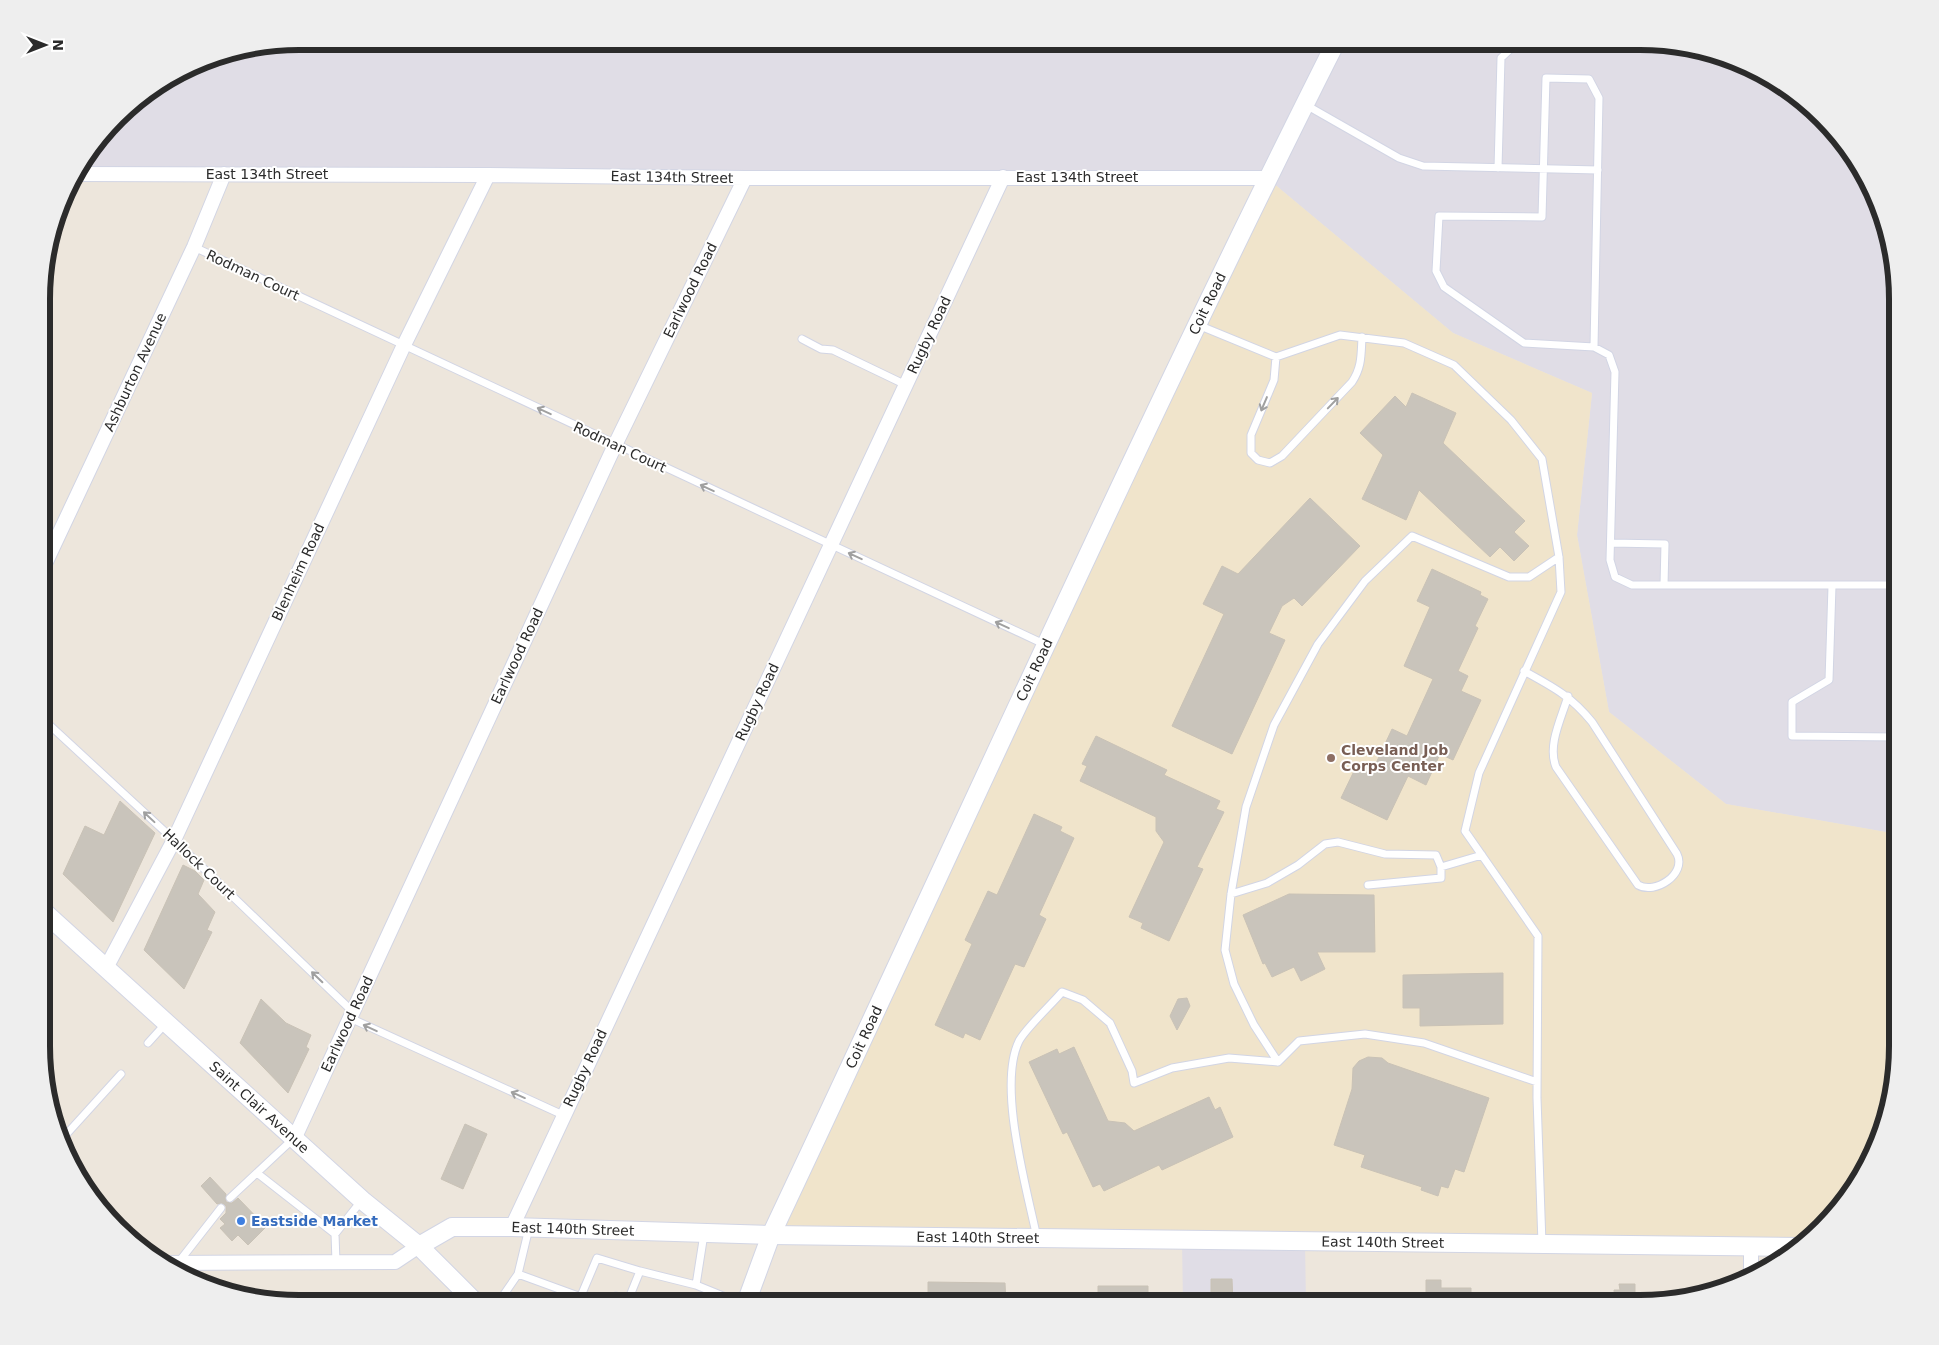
<svg xmlns="http://www.w3.org/2000/svg" width="1939" height="1345" viewBox="0 0 1939 1345" font-family="'DejaVu Sans',sans-serif">
<rect width="100%" height="100%" fill="#ede6dc"/>
<!-- industrial -->
<path fill="#e0dde6" d="M299 41 1657 42 1723 55 1797 94 1863 170 1889 232 1897 282V834L1726 804 1609 712 1577 535 1592 393 1453 333 1267 178 76 174 129 105 201 61Z
M1182 1240 1305 1241 1306 1304H1183Z"/>
<!-- education -->
<path fill="#f0e4cb" d="M1267 178 1453 333 1592 393 1577 535 1609 712 1726 804 1897 834V1063L1884 1129 1845 1203 1810 1240 1799 1247 771 1235Z"/>
<!-- building -->
<path fill="#c9c4bb" stroke="#c9c2b6" d="M1412 393 1456 413 1443 443 1525 521 1514 532 1529 546 1514 561 1500 547 1490 557 1419 490 1406 520 1362 499 1383 455 1360 433 1395 396 1406 407Z
M1310 498 1360 546 1302 606 1294 598 1282 606 1269 633 1285 640 1232 754 1172 726 1224 614 1203 604 1222 566 1238 574Z
M1432 569 1481 592 1480 595 1488 599 1475 626 1478 628 1458 671 1468 676 1461 691 1481 700 1453 760 1440 754 1426 785 1408 776 1387 820 1341 798 1356 767 1371 774 1392 729 1407 736 1433 679 1404 666 1430 607 1417 601Z
M1096 736 1167 770 1164 775 1220 801 1216 809 1224 812 1197 867 1203 869 1169 941 1141 928 1143 923 1129 917 1164 842 1156 831V817L1080 781 1087 766 1082 764Z
M120 801 155 833 113 922 63 874 85 826 104 835Z
M1034 814 1062 827 1060 831 1074 838 1039 915 1046 919 1024 967 1015 964 980 1040 965 1033 963 1038 935 1025 972 944 965 940 988 891 997 895Z
M183 865 195 871 204 880 198 894 215 912 207 930 212 932 184 989 144 950Z
M1289 894 1374 895 1375 952H1317L1325 969 1301 981 1294 967 1272 977 1265 963 1263 964 1243 915Z
M1503 973V1024L1420 1026V1008H1403V975Z
M1187 998 1190 1006 1177 1030 1170 1016 1178 999Z
M261 999 286 1023 311 1035 306 1047 309 1049 288 1093 240 1043Z
M1074 1047 1108 1121 1125 1123 1134 1131 1209 1097 1215 1110 1220 1107 1233 1137 1162 1170 1159 1165 1104 1191 1100 1184 1093 1187 1067 1132 1063 1134 1029 1062 1057 1049 1059 1054Z
M1368 1057 1382 1058 1388 1063 1489 1098 1464 1172 1455 1169 1448 1188 1441 1186 1438 1196 1421 1190 1422 1187 1361 1167 1365 1155 1334 1145 1352 1089 1353 1068 1359 1061Z
M465 1124 487 1134 463 1189 441 1179Z
M210 1177 226 1194V1202L232 1203 238 1198 266 1227 248 1245 238 1235 232 1241 220 1228 225 1224 220 1219 226 1213V1206L222 1203 217 1204 201 1186Z
M1211 1279H1232L1233 1304H1211Z
M1426 1280H1441V1288H1471V1304H1426Z
M928 1282 1005 1283 1006 1304 928 1303Z
M1619 1284H1635V1304H1615L1614 1290H1620Z
M1098 1286H1148V1304H1098Z"/>
<g fill="none" stroke-linecap="round" stroke-linejoin="round">
<defs>
<path id="service" d="M1306 105 1399 158 1423 166 1598 170
M1498 168 1501 58 1518 42
M194 247 1046 645
M1198 325 1276 357 1340 335 1404 343 1454 365 1511 420 1542 459 1559 557 1561 592 1479 773 1465 831 1538 936 1537 1098 1542 1244
M802 339 821 349 833 350 906 385
M1594 347 1599 98 1589 79 1546 78 1542 217 1439 216 1436 271 1444 287 1524 343 1594 347 1609 355 1615 372 1610 560 1615 577 1632 585H1897
M1276 357 1274 380 1251 435V453L1258 460 1270 463 1282 456 1352 382C1362 367 1361 355 1362 337
M1611 543 1665 544 1664 585
M1832 586 1829 680 1792 702V736L1897 737
M1524 671C1553 687 1571 696 1592 722L1677 854C1687 874 1655 895 1638 885L1556 767C1547 745 1562 717 1568 696
M43 719 174 840 352 1011
M1368 885 1441 878V867
M1231 894 1267 883 1298 865 1325 844 1338 842 1385 854 1436 855 1441 867 1482 855
M350 1018 563 1115
M148 1043 167 1022
M1278 1062 1254 1025 1234 984 1225 950 1231 894 1246 807 1274 725 1318 644 1365 581 1412 536 1509 577H1529L1559 557
M63 1138 121 1074
M257 1173 335 1234 362 1200
M230 1198 293 1139
M335 1234 336 1262
M704 1234 696 1285 740 1303
M1037 1238C1027 1189 997 1086 1019 1041 1026 1028 1051 1005 1062 992L1083 1000 1110 1023 1132 1071 1134 1083 1172 1068 1229 1058 1278 1062 1299 1041 1365 1034 1424 1043 1537 1082
M178 1263 221 1208
M518 1274 581 1297
M616 1296 628 1301
M498 1303 518 1274 529 1228
M578 1303 597 1258 640 1271
M627 1303 640 1271 696 1285
M711 1303 715 1293"/>
<path id="minor" d="M76 174 488 175 745 178H1267
M43 568 194 247 224 174
M106 968 174 840 404 345 488 175
M295 1137 615 445 745 178
M512 1227 1003 177
M166 1263 395 1262 419 1246
M1751 1278V1247"/>
<g id="tertiary">
<path id="s1" d="M43 911 362 1200 419 1246 476 1303"/>
<path id="s2" d="M419 1246 452 1227H512L771 1235 1799 1247"/>
<path id="s3" d="M746 1303 771 1235C959 837 1138 435 1336 42"/>
</g>
</defs>
<!-- service casing -->
<use href="#service" stroke="#d2d5e4" stroke-width="9"/>
<!-- minor casing -->
<use href="#minor" stroke="#d2d5e4" stroke-width="16"/>
<!-- tertiary casing -->
<use href="#tertiary" stroke="#d2d5e4" stroke-width="20"/>
<!-- service -->
<use href="#service" stroke="#fff" stroke-width="7"/>
<!-- minor -->
<use href="#minor" stroke="#fff" stroke-width="14"/>
<!-- tertiary -->
<use href="#tertiary" stroke="#fff" stroke-width="18"/>
</g>
<!-- one-way arrows -->
<defs><path id="oneway-shaft" d="M-6 0H5M1.5-3L5.5 0L1.5 3" fill="none" stroke-width="1.6" stroke-linecap="round" stroke-linejoin="round" transform="scale(1.25)"/></defs>
<g stroke="#a0a0a0">
<use href="#oneway-shaft" transform="translate(1333 403) rotate(-46)"/>
<use href="#oneway-shaft" transform="translate(1264 404) rotate(113)"/>
<use href="#oneway-shaft" transform="translate(544 411) rotate(-155)"/>
<use href="#oneway-shaft" transform="translate(707 488) rotate(-155)"/>
<use href="#oneway-shaft" transform="translate(855 556) rotate(-155)"/>
<use href="#oneway-shaft" transform="translate(1002 625) rotate(-155)"/>
<use href="#oneway-shaft" transform="translate(149 817) rotate(-137)"/>
<use href="#oneway-shaft" transform="translate(317 977) rotate(-136)"/>
<use href="#oneway-shaft" transform="translate(370 1028) rotate(-155)"/>
<use href="#oneway-shaft" transform="translate(518 1095) rotate(-156)"/>
</g>
<!-- markers -->
<circle fill="#8d6e63" stroke="#fff" stroke-width="2" cx="1331" cy="758" r="5"/>
<circle fill="#3f7fe0" stroke="#fff" stroke-width="2" cx="241" cy="1221" r="5"/>
<g text-anchor="middle" stroke-width="4" stroke-linejoin="round" paint-order="stroke">
<!-- street labels -->
<g font-size="14" fill="#2b2b2b" stroke="#fff">
<text x="267" y="179">East 134th Street</text>
<text transform="translate(672 177) rotate(1)" y="5">East 134th Street</text>
<text x="1077" y="182">East 134th Street</text>
<text transform="translate(253 275) rotate(25)" y="5">Rodman Court</text>
<text transform="translate(690 290) rotate(-64)" y="5">Earlwood Road</text>
<text dy="5" stroke="none"><textPath href="#s3" startOffset="1101">Coit Road</textPath></text>
<text transform="translate(929 335) rotate(-65)" y="5">Rugby Road</text>
<text transform="translate(135 372) rotate(-65)" y="5">Ashburton Avenue</text>
<text transform="translate(620 447) rotate(25)" y="5">Rodman Court</text>
<text transform="translate(298 572) rotate(-65)" y="5">Blenheim Road</text>
<text transform="translate(517 656) rotate(-65)" y="5">Earlwood Road</text>
<text dy="5" stroke="none"><textPath href="#s3" startOffset="696">Coit Road</textPath></text>
<text transform="translate(757 702) rotate(-65)" y="5">Rugby Road</text>
<text transform="translate(199 864) rotate(44)" y="5">Hallock Court</text>
<text transform="translate(347 1024) rotate(-65)" y="5">Earlwood Road</text>
<text dy="5" stroke="none"><textPath href="#s3" startOffset="291">Coit Road</textPath></text>
<text transform="translate(585 1068) rotate(-65)" y="5">Rugby Road</text>
<text dy="5" stroke="none"><textPath href="#s1" startOffset="292">Saint Clair Avenue</textPath></text>
<text dy="5" stroke="none"><textPath href="#s2" startOffset="159">East 140th Street</textPath></text>
<text dy="5" stroke="none"><textPath href="#s2" startOffset="564">East 140th Street</textPath></text>
<text dy="5" stroke="none"><textPath href="#s2" startOffset="969">East 140th Street</textPath></text>
</g>
<!-- education labels -->
<g font-size="14" font-weight="bold" fill="#785e54" stroke="#fff" text-anchor="start">
<text x="1341" y="755">Cleveland Job<tspan x="1341" dy="16">Corps Center</tspan></text>
</g>
<!-- shop labels -->
<g font-size="14" font-weight="bold" fill="#366cbe" stroke="#fff" text-anchor="start">
<text x="251" y="1226">Eastside Market</text>
</g>
</g>
<!-- crop -->
<path d="M0 0H1939V1345H0ZM299 50H1640A249 249 0 0 1 1889 299V1046A249 249 0 0 1 1640 1295H299A249 249 0 0 1 50 1046V299A249 249 0 0 1 299 50Z" fill="#eee" fill-rule="evenodd"/>
<path fill="none" stroke="#2b2b2b" stroke-width="6" d="M299 50H1640A249 249 0 0 1 1889 299V1046A249 249 0 0 1 1640 1295H299A249 249 0 0 1 50 1046V299A249 249 0 0 1 299 50Z"/>
<!-- north arrow -->
<g transform="translate(45 45) rotate(90)" stroke="#ffffff" stroke-width="4" paint-order="stroke">
<path d="M0-4L9 19L0 12L-9 19Z" fill="#2b2b2b"/>
<text y="-8" font-size="14" font-weight="bold" text-anchor="middle" fill="#2b2b2b">N</text>
</g>
</svg>
